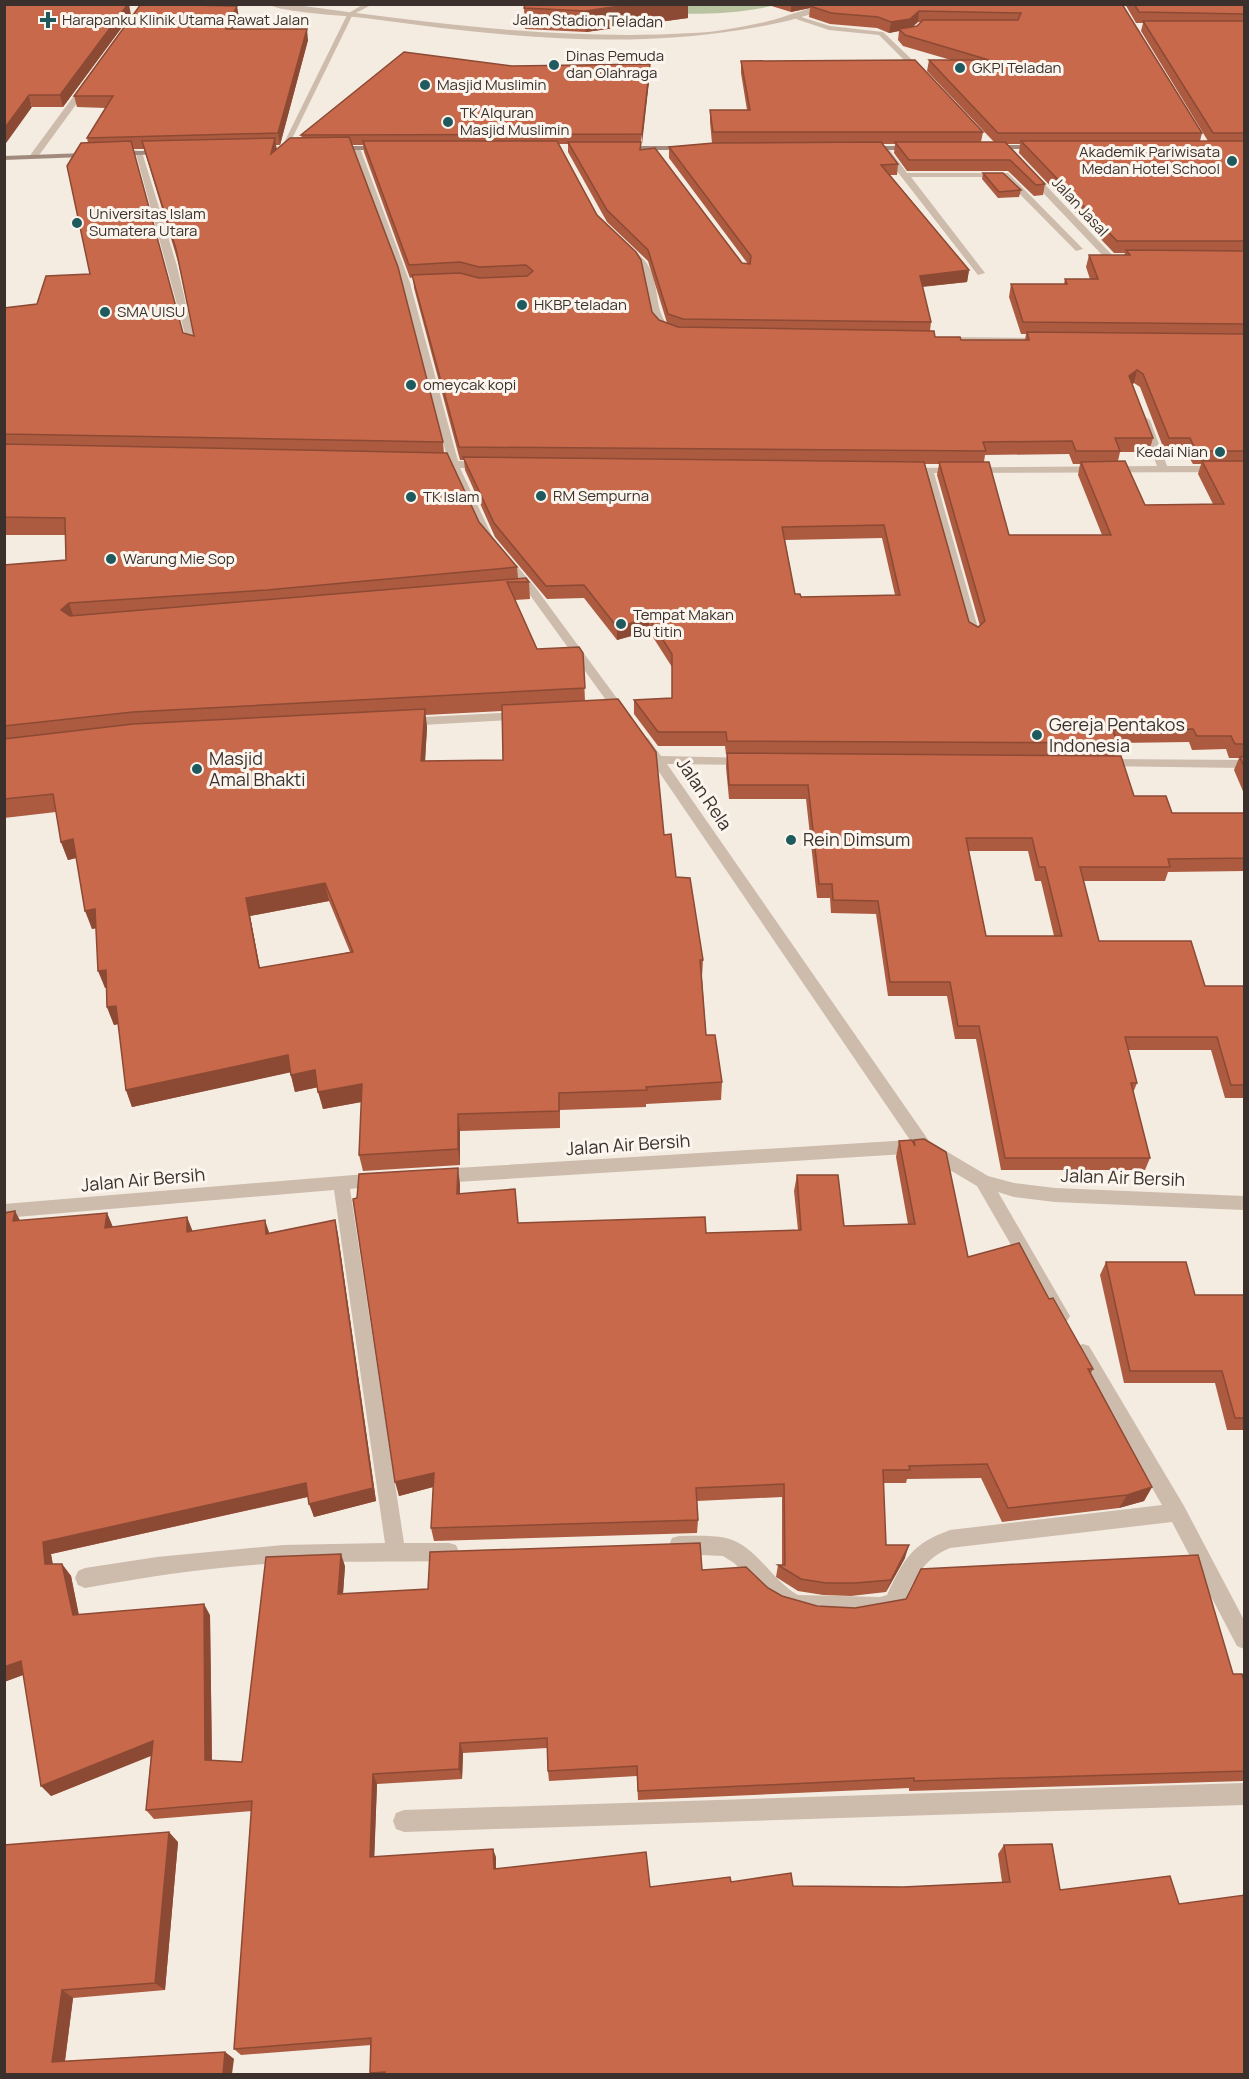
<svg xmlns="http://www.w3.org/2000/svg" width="1249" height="2079" viewBox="0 0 1249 2079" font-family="Manrope,sans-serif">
<rect width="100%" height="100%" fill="#f4ebe1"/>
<!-- green -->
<path fill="#b8c4a0" d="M540 5H776C708 22 611 10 540 5Z"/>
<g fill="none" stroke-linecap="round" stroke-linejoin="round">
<!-- service -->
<path fill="#cdbbac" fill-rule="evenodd" d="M364 4H373L352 15 347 14Z"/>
<!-- minor -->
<path fill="#cdbbac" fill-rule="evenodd" d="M348 13 353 14 287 149 280 151Z
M798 16 830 26 883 32 927 74 920 76 879 35 829 30 796 19Z
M84 82 91 84 37 158H31V154Z
M356 146 360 148 410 283 458 461 483 462 488 465 483 468H460L493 538 535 587 627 712V718H619L527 591 482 539 450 467H432L427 464 432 461H448L402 283 352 148Z
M882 148H888L907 173H1008L1083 249 1076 251 1003 177H911L985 273 978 275 882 152Z
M135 150 142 152 177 266 197 351 189 349Z
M1028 173H1034L1112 255 1128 258V262L1106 259 1028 177Z
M623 246H629C636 252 644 258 649 267 662 292 651 309 674 333L672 335H666L653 321 640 266 623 250Z
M942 337 1041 338 1046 341 1041 344 939 342 937 340Z
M1145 417 1150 420 1167 466H1244V472L934 473 980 635 978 638H970L924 473 905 472V468L1157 466 1140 420Z
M522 712 526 713V719L405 726 399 722 405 718Z
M644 737 648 738 661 756 752 758V764L747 765 667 764 929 1141 988 1176 1014 1183 1055 1188 1244 1196V1210L1055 1202 1014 1197 998 1192 1067 1311 1070 1316 1067 1321 1061 1324 1055 1321 977 1186 921 1153 440 1183 434 1181 432 1176 434 1171 440 1169 910 1140 640 744V738Z
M1104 759 1244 760V768L1099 766 1098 763Z
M378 1173 384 1175 386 1180 384 1185 350 1189 404 1543H449L456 1545 459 1552 456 1559 449 1561C394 1562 340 1561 285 1563 218 1566 151 1576 85 1588L78 1585 75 1578 78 1571 85 1568 157 1557 283 1545 385 1543 334 1190 4 1218V1204Z
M1083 1344 1089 1346 1184 1506 1244 1620V1649L1237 1646 1172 1522 950 1548C922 1559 912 1583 901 1609L880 1617 796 1615 775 1604 734 1563 723 1556 679 1554 672 1552 669 1545 672 1538 679 1536C694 1536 711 1535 726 1538 756 1545 772 1581 798 1595L880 1597 887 1595C904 1558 912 1544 950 1530L1162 1505 1077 1358 1074 1352 1077 1346Z
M1244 1783V1805L404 1832 396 1829 393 1821 396 1813 404 1810Z"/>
<!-- tertiary -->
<path fill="#cdbbac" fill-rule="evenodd" d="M266 4H289C424 22 557 41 693 33 717 32 742 27 765 22 789 17 812 4 836 4 808 18 771 25 740 30 615 50 489 35 365 18 340 15 286 13 266 4Z"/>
<!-- secondary -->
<path fill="#a18a7d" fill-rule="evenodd" d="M988 145H1039L1043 147 1039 149H988Z
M331 146H382L386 148 382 150H331Z
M622 146H688L692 148 688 150H619L618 148Z
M862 146H913L917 148 913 150H862Z
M166 150 167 152 163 154 4 160V156Z"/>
</g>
<!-- wall -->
<path fill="#ac5a40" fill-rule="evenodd" d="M4 4 131 15 63 107H32Z
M525 4 688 18 586 32 525 29 524 8Z
M765 4H1122L1202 133 1200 141H1208L1141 31 1143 23H1136L1125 4H1245V796L1234 770 1239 758H1229L1226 749 1192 750 1189 742 1117 743 1114 756 1134 796 1172 813H1245V871L1168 872 1165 881H1083L1099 941 1205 986H1245V1098H1225L1211 1050H1128L1137 1083 1133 1093 1150 1158 1145 1170H1001L976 1039H955L947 996H888L876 914 831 913 830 898H817L806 799H729L726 767 727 754H726L725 746H658L634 714V700L672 698V667L649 631 617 640 584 598 547 599 495 537 465 470 464 460H460L414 288 413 277 410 278 364 152 363 145H352L443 442 444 453 479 522 517 567 518 578 529 582 530 599 515 600 537 649 583 653 585 701 664 835 676 877 703 960 702 977 706 1035 722 1082 721 1100 646 1104V1107L560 1110V1128L460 1131V1165L363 1171 359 1155 362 1102 323 1109 318 1087 295 1092 290 1072 132 1107 126 1090 118 1024 114 1025 107 1007 106 988H105L96 928 92 929 76 858 68 860 61 842 56 812 4 818V565L66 560 65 535H4V308L37 304 90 274 88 143 87 138 106 108 77 107 74 96 239 17 233 29 308 40 280 145H276L277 149 302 138 301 135 512 66 650 64V73L640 150 742 263 748 264 669 158V147L712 143 710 122V110H747L741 73V61L983 132 981 142H994L927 71 929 60H951L903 46 898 40 899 31 889 33 877 28 830 24 809 17 810 8 791 12ZM918 22H921L917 26 912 27ZM558 144H568V152L607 222 648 261 667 323 659 320 652 312 597 215ZM882 144H895L894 153 907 171H1008L1034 196 1043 195 1045 184 1007 144H1020L1019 153 1114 253H1125L1124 255H1089L1086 267 1090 279H1065L1064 284H1011L1009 297 1021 334H1026L1025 340H961L935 337 930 331 931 322 922 287 967 282 969 270 890 175H897L898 164ZM133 149H144L179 265 194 336 183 333ZM1134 383 1140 387 1165 452H1186L1193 464H1201L1198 474 1213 504 1145 505 1118 461 1120 452H1149L1153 438 1132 384ZM1069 454 1073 464H1080L1078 475 1102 535H1009L984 462 985 455ZM925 464H939L937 475 980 626 978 627 969 622ZM882 538 895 595 801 597 795 594 785 540ZM502 711 503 760 425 761 427 727 425 715ZM969 851H1028L1035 881H1041L1054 936H986ZM329 901 350 952 260 968 250 916Z
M983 173 1021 190 1019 197 998 198 982 179Z
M914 1140 968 1257 1049 1299 1093 1369 1091 1373 1152 1487 1144 1501 1119 1508 1002 1522 981 1478 907 1479 906 1483H883L886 1545 905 1558 886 1592 851 1596 823 1595 798 1591 776 1577 778 1565H782V1497L697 1501 698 1520 697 1533 434 1541 431 1528 433 1487 399 1496 357 1198 460 1184V1194L518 1223 706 1233 798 1230 794 1191 797 1175 844 1226 908 1224 896 1157 899 1141 914 1143Z
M107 1213 113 1227 187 1217 192 1231 269 1233 335 1220 338 1235 376 1501 314 1517 308 1497 51 1554 53 1564H62L71 1576 79 1615H210L212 1761 242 1762 345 1566 343 1594 428 1589 702 1570 768 1588 782 1596 817 1606 1233 1674 1245 1683V1782L1244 1781 909 1791V1788L638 1800 637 1776 549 1781 548 1771 547 1748 463 1753 462 1779 377 1784 374 1857H496V1868L650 1887 731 1882 793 1886 903 1887 1002 1882 998 1854 1004 1845 1060 1890 1179 1904 1245 2074H372L370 2073 371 2045 241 2055 234 2049 252 1811 154 1819 146 1810 151 1755 51 1796 23 1675 4 1682 20 1221Z
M1106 1262 1195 1295H1245V1430H1227L1215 1383H1124L1100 1275Z
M178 1842 165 1990 73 1998 65 2061 225 2052 234 2059 4 2074V1845Z"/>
<!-- shaded-wall -->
<path fill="#8c4a34" d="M128 4H129L131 15 63 107 60 95Z
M634 4H688V18L586 32 585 11Z
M791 4H824L810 6V8L791 12Z
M237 6 239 17 228 40 226 29Z
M919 11 918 22 909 30 899 29V31L889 33 891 22Z
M307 29 308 40 280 145 278 133Z
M650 64V73L642 144V134Z
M29 95 32 107 4 146V129Z
M275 138 277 154H271Z
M969 270 967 282 918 287 920 276Z
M1137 370 1134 383 1126 389 1129 376Z
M69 603 75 621 61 610Z
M649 618V631L617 640V627Z
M425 709 427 727 424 779 421 761Z
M73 839 80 857 68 860 61 842Z
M325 883 329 901 250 916 263 986 259 968 246 898Z
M95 909 101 927 92 929 85 911Z
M106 970 112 987 105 988 98 971Z
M116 1006 122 1023 114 1025 107 1007Z
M288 1055 292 1072 132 1107 126 1090Z
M315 1070 319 1087 295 1092 291 1075Z
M362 1084 366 1101 323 1109 318 1092Z
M458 1114 460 1131V1165L458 1149Z
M458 1168 460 1184 459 1210 457 1194Z
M15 1211 23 1226 13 1221Z
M107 1213 113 1228H105Z
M187 1217 193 1232H187Z
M265 1220 270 1235 266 1234Z
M335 1220 338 1235 376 1501 314 1517 309 1504Z
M434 1473 437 1486 399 1496 395 1482Z
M306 1483 311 1496 51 1554 54 1577 45 1564 43 1542Z
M1152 1487 1144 1501 1119 1508 1127 1495Z
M909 1545 905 1558 886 1592 891 1580Z
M341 1554 345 1566 342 1606 338 1594Z
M62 1564 71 1576 81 1627 73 1615Z
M204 1604 210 1615 212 1770 205 1760Z
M21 1661 31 1672 4 1682V1667Z
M153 1741 161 1752 51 1796 41 1786Z
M460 1743 463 1753 462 1779 459 1769Z
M373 1774 377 1784 374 1866 370 1857Z
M169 1832 178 1842 165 1990 155 1983Z
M493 1849 496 1857V1877L494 1869Z
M62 1990 73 1998 64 2068 52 2062Z
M225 2052 234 2059 232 2074H223Z"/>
<!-- building -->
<path fill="#c8694b" stroke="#8c4a34" stroke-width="1.5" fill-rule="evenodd" d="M4 4H128L60 95H29L4 129Z
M141 4 237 6 226 29H307L278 133 87 138 113 96H74Z
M525 4H634L585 11 524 8Z
M815 4H1122L1202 133H998L929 60H989L905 35 899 29 917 26 923 20H1018L1021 13 919 11 910 19 891 22 878 17 831 13 810 6Z
M1134 4H1245V14L1139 12Z
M1143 21H1245V133H1213Z
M404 52 512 66 650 64 642 134 301 135Z
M915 60 983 132H713L710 110H750L741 61Z
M349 137 398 267 443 442 4 434V308L37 304 46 276 90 274 67 166 81 143 131 141 183 333 194 336 176 249 142 141 275 138 271 154 290 138Z
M363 141H557L597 215 636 252 641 260 652 312 659 320 678 327 934 331 935 337H960L961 340H1029L1027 332 1245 334V451H1196L1190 438H1169L1143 374 1137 370 1129 376 1153 438H1115L1120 451H1076L1072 441 983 442 986 451 459 447 412 275 460 273 479 278 527 276 533 271 526 265 479 267 460 262 409 265Z
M1021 141H1245V241H1117Z
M568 142H641L640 150 655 148 742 263 750 264 751 256 669 147 714 143 881 142 898 164 881 165 969 270 920 276 931 322 683 319 668 314 648 250 607 210Z
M895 142H1005L1045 184 1036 185 1010 160H909Z
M983 173H1003L1021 190 999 192Z
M1126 250 1245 251V324L1023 322 1011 284H1067L1065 279H1098L1089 255H1130Z
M4 444 447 453 479 522 517 567 267 590 69 603 61 610 70 616 526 578 529 582H507L537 649 579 647 583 653 585 688 133 712 4 726V565L66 560 65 518 4 517Z
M463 457 924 462 969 622 978 627 985 621 939 462H989L1009 535H1111L1081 462 1125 461 1145 505 1224 504 1202 461H1245V744H1235L1231 736H1197L1193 729 1113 730 1117 743 727 741 726 732H658L634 700 672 698V654L649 618 617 627 584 585 546 586 494 523ZM884 525 900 595 801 597 800 594H795L782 527Z
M618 699 656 752 664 835 671 834 676 877 690 878 703 960H700L706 1035H715L722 1082 646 1087 647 1090 559 1093V1111L458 1114V1149L359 1155 362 1084 318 1092 315 1070 291 1075 288 1055 126 1090 116 1006 107 1007 106 970 98 971 95 909 85 911 73 839 61 842 53 794 4 799V739L133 724 425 709 421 761 503 760 502 705ZM325 883 353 952 259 968 246 898Z
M727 753 1121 756 1134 796H1166L1172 813H1245V858L1168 859 1170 867H1080L1099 941H1191L1205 986H1245V1085H1231L1217 1037H1125L1137 1083H1131L1150 1158H1005L979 1026H958L950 982H890L878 901 833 900 832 884H819L808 785H729ZM966 838H1032L1039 867H1045L1062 936H986Z
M1245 756V769L1240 757Z
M924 1139 946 1152 968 1257 1019 1243 1049 1299 1053 1298 1093 1369H1088L1152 1487 1127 1495 1008 1508 987 1464 909 1466 910 1470H883L886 1545H909L891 1580 855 1583H826L801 1579 778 1565H785L784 1484 696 1488 698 1520 431 1528 434 1473 395 1482 353 1199 357 1198 359 1174 458 1168 457 1194 515 1189 518 1223 705 1217 706 1233 801 1230 797 1175H838L844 1226 915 1224 899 1141 912 1140 915 1146 914 1140Z
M15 1211 13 1221 107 1213 105 1228 187 1217V1232L265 1220 266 1234 335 1220 373 1488 309 1504 306 1483 43 1542 45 1564H62L73 1615 204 1604 205 1760 242 1762 266 1557 341 1554 338 1594 428 1589 430 1552 700 1543 702 1570 746 1567 768 1588 782 1596 817 1606 855 1608 906 1599 921 1569 1198 1555 1233 1674H1242L1245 1683V1771L914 1781V1778L638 1791 637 1766 548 1771 547 1738 460 1743 459 1769 373 1774 370 1857 493 1849 494 1869 646 1852 650 1887 730 1877 731 1882 791 1873 793 1886 903 1887 1010 1882 1004 1845 1052 1844 1060 1890 1170 1876 1179 1904 1245 1895V2074H385V2072L370 2073 371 2038 234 2049 252 1801 146 1810 153 1741 41 1786 21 1661 4 1667V1213Z
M1106 1262H1186L1195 1295H1245V1418H1235L1222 1371H1130Z
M169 1832 155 1983 62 1990 52 2062 225 2052 223 2074H4V1845Z"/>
<!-- markers -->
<g fill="#1f5a5e" stroke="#fbf5ee" stroke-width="2">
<path d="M45 11h6v6h6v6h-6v6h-6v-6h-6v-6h6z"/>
<circle cx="554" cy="65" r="6"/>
<circle cx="960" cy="68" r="6"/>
<circle cx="425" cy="85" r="6"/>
<circle cx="448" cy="122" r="6"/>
<circle cx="1232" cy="161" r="6"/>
<circle cx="77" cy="223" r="6"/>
<circle cx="522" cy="305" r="6"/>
<circle cx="105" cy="312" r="6"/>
<circle cx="411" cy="385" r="6"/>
<circle cx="1220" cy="452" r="6"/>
<circle cx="541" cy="496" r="6"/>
<circle cx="411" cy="497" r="6"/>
<circle cx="111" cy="559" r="6"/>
<circle cx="621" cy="624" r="6"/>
<circle cx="1037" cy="735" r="6"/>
<circle cx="197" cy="769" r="6"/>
<circle cx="791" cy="840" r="6"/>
</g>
<g text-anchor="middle" stroke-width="6" stroke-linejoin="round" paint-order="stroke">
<!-- far-poi labels -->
<g font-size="15" fill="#3b302b" stroke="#fbf5ee" text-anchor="start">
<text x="62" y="25">Harapanku Klinik Utama Rawat Jalan</text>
<text x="566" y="61">Dinas Pemuda<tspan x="566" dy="17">dan Olahraga</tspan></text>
<text x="972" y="73">GKPI Teladan</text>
<text x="437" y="90">Masjid Muslimin</text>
<text x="460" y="118">TK Alquran<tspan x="460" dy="17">Masjid Muslimin</tspan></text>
<text x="1220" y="157" text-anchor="end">Akademik Pariwisata<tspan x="1220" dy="17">Medan Hotel School</tspan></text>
<text x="89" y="219">Universitas Islam<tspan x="89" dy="17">Sumatera Utara</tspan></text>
<text x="534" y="310">HKBP teladan</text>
<text x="117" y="317">SMA UISU</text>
<text x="423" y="390">omeycak kopi</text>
<text x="1208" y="457" text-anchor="end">Kedai Nian</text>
<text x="553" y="501">RM Sempurna</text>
<text x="423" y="502">TK Islam</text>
<text x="123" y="564">Warung Mie Sop</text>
<text x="633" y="620">Tempat Makan<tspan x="633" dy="17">Bu titin</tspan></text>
</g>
<!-- far-street labels -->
<g font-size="15" fill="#3b302b" stroke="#fbf5ee">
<text transform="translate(588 21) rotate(1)" y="5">Jalan Stadion Teladan</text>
<text transform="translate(1080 207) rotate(47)" y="5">Jalan Jasal</text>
</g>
<!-- poi labels -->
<g font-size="18" fill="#3b302b" stroke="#fbf5ee" text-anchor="start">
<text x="1049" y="731">Gereja Pentakos<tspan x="1049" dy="21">Indonesia</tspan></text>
<text x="209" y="765">Masjid<tspan x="209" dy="21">Amal Bhakti</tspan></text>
<text x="803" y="846">Rein Dimsum</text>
</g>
<!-- street labels -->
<g font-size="18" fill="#3b302b" stroke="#fbf5ee">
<text transform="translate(704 794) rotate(56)" y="6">Jalan Rela</text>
<text transform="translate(628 1145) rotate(-4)" y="6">Jalan Air Bersih</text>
<text transform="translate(1123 1178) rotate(2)" y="6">Jalan Air Bersih</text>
<text transform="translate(143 1180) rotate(-5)" y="6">Jalan Air Bersih</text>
</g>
</g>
<!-- border -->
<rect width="1249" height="2079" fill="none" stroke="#3b302b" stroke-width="12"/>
</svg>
